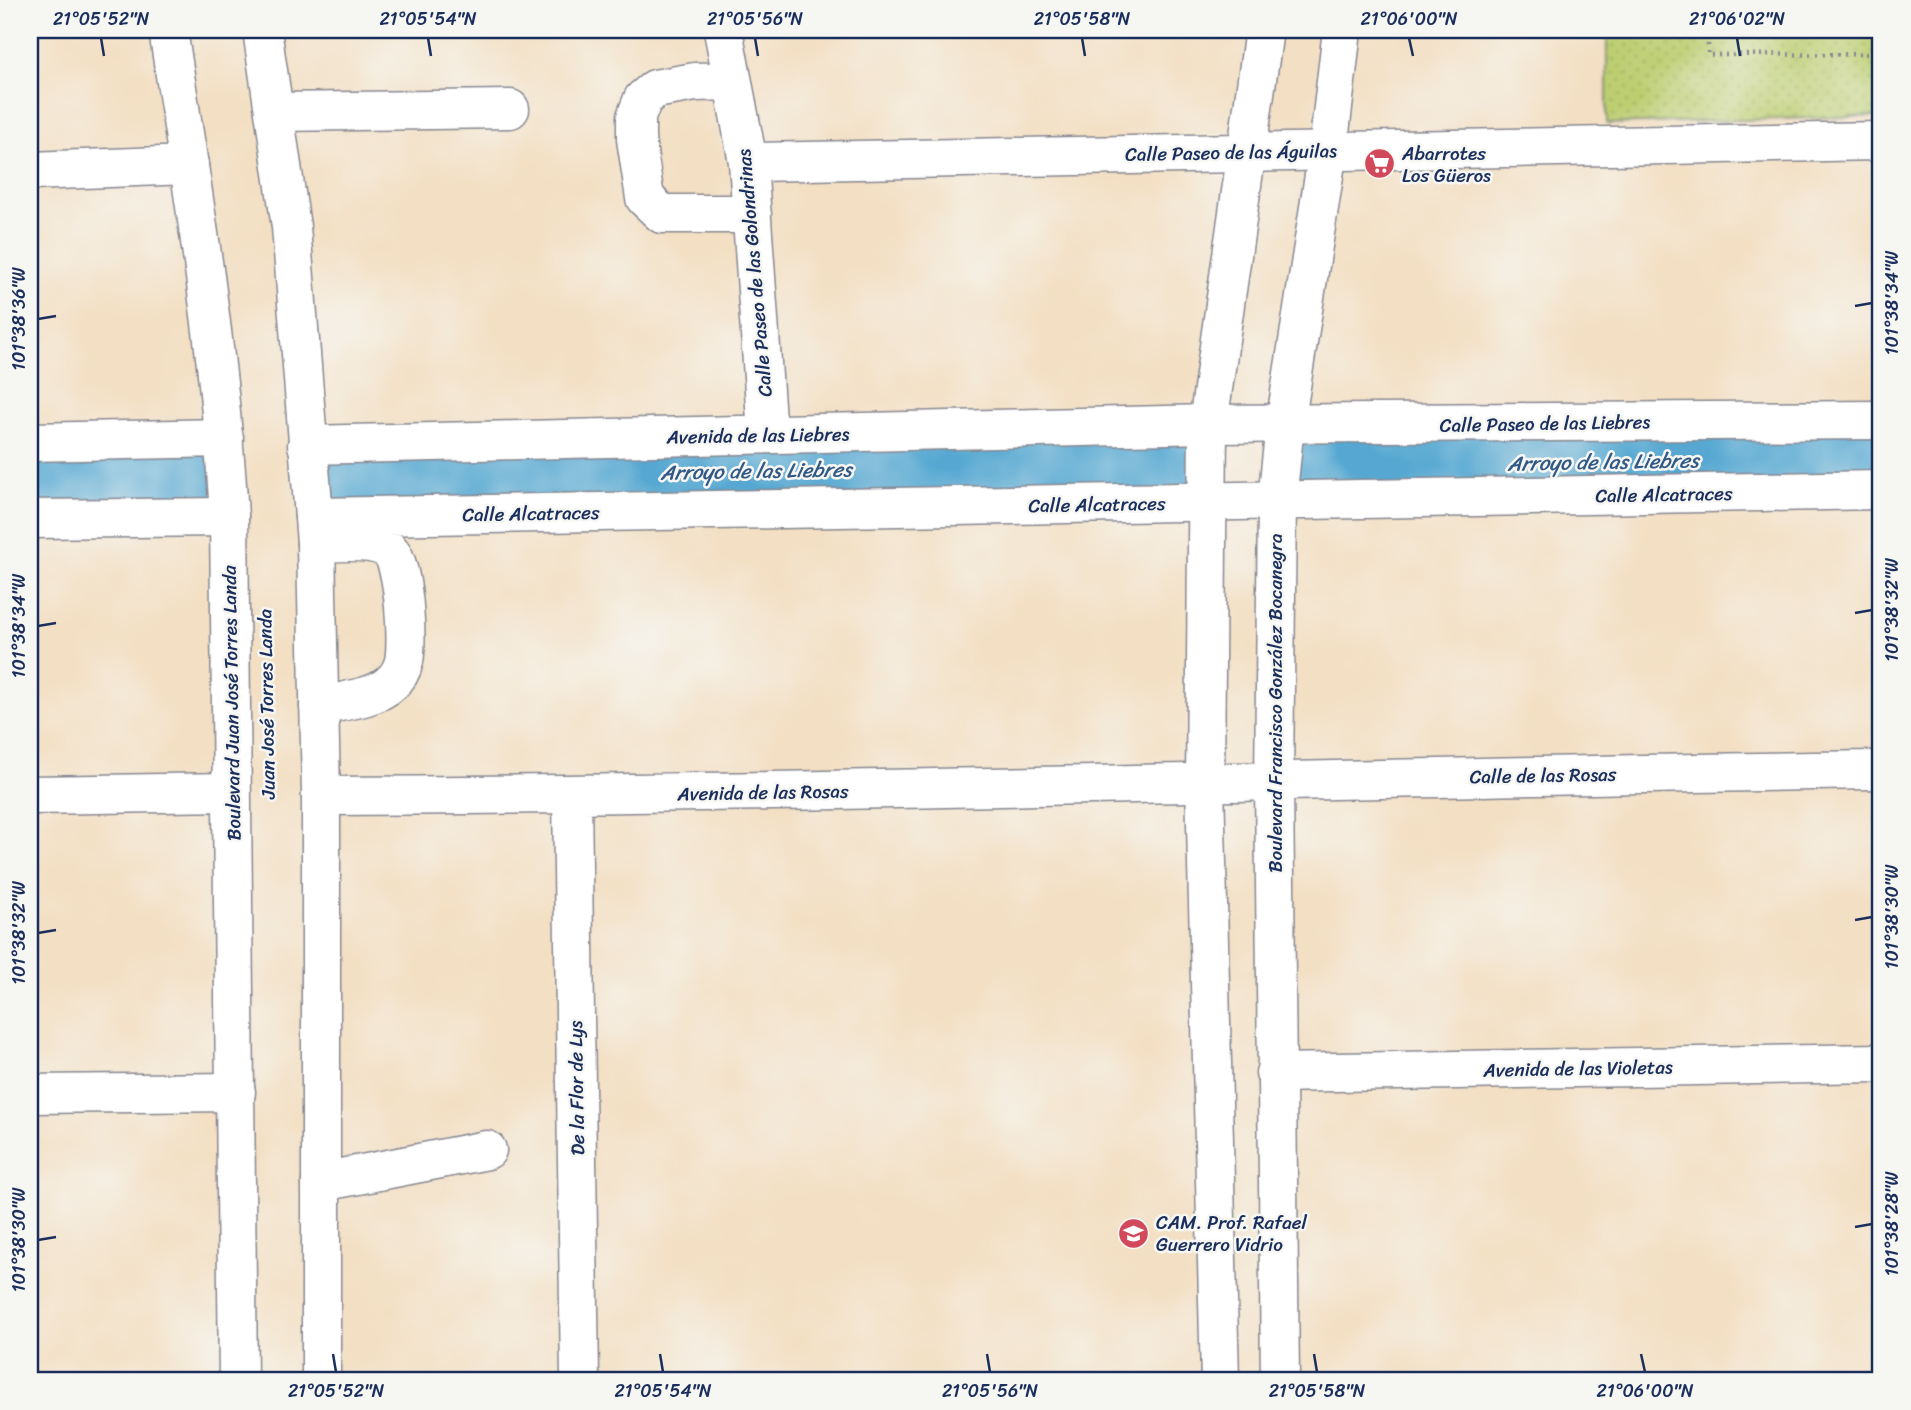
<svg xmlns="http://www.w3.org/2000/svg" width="1911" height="1410" viewBox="0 0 1911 1410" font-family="Sriracha,sans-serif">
<defs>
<pattern id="park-dots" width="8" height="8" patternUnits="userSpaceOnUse" patternTransform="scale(1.75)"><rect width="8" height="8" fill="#bdce71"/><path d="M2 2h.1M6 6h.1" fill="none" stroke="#a2b164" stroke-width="1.8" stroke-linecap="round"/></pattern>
</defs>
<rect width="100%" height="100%" fill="#f6f6f2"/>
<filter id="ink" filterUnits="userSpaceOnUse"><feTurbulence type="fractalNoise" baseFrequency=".0143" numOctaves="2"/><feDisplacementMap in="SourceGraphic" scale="14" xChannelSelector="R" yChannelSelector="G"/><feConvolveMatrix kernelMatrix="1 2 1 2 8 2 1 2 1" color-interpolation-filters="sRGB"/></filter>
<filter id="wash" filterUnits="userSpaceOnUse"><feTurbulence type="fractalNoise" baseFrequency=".00686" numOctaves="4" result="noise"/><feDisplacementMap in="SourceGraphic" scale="28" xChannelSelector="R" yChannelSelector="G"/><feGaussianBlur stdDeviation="1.57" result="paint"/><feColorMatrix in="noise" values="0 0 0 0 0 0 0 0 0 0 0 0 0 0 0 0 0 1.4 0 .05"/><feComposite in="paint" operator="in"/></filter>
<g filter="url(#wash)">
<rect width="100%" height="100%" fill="#f3dfc3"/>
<!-- park -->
<path fill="url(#park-dots)" stroke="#6c7e68" stroke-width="2" d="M1607 30H1881V116L1607 124Z"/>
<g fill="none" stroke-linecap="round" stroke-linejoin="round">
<!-- river -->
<path stroke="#57a8d2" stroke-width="63" d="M1326 465 1881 459
M346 475 1166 467
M30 479 190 477"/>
</g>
</g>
<g filter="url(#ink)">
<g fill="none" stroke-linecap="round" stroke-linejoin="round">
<defs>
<path id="minor" d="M723 30 748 162 767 434
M732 81 695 82 655 89 643 99 636 117V139L645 198 662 214H752
M275 112 510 109
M748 162 1881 141
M30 171 189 165
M30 442 224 438
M307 445 1208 424 1881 420
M314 517 1881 490
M30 519 229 517
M316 543C336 543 374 537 390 551 404 563 408 642 404 661 402 670 398 677 391 683 374 699 341 701 319 706
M30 795 231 792
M572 795 580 1380
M321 796C841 794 1361 777 1881 770
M1275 1073 1881 1063
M30 1094 236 1092
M321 1182 487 1150"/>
<path id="major" d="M168 30C193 191 220 354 229 517L238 1380
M262 30 291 227 316 543 321 796V1380
M1220 1380 1205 784 1208 424 1264 30
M1280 1380 1274 781 1277 500 1285 425 1328 150 1342 30"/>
</defs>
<!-- minor casing -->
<use href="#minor" stroke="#878790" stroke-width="41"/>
<!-- major casing -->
<use href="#major" stroke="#878790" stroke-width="41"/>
<!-- path -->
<path stroke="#878790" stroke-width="4.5" stroke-dasharray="2 5" stroke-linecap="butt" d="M1708 30V55L1881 54"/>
<!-- minor -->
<use href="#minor" stroke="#fff" stroke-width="38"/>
<!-- major -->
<use href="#major" stroke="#fff" stroke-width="38"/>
</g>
</g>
<!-- ticks -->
<path fill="none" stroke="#1b2f5e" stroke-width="2.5" d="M101 38 104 56M428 38 431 56M755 38 758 56M1082 38 1085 56M1409 38 1413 56M1737 38 1740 56M1855 306 1872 303M38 319 56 316M1855 613 1872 610M38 626 56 623M1855 920 1872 917M38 933 56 930M1855 1227 1872 1224M38 1240 56 1237M333 1354 336 1372M660 1354 663 1372M987 1354 990 1372M1314 1354 1317 1372M1641 1354 1645 1372"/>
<!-- icons -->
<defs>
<symbol id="supermarket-disc" viewBox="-11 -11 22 22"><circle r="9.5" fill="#d1495b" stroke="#f6f6f2"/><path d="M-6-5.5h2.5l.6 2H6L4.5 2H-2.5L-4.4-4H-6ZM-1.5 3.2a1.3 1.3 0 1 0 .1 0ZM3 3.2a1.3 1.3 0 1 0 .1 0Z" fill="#fff"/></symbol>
<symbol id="school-disc" viewBox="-11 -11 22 22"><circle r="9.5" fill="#d1495b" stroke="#f6f6f2"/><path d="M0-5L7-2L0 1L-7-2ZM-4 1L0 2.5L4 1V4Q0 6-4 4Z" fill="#fff"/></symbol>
</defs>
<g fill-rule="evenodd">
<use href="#supermarket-disc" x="1362" y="146" width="35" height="35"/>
<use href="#school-disc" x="1116" y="1216" width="35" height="35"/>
</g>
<g text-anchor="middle" stroke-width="5" stroke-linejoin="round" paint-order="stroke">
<!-- street labels -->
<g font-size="19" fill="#1b2f5e" stroke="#f6f6f2">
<text transform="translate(1231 152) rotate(-1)" y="7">Calle Paseo de las Águilas</text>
<text transform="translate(754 273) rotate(-95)" y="7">Calle Paseo de las Golondrinas</text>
<text transform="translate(1545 423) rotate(-1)" y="7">Calle Paseo de las Liebres</text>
<text transform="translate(758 435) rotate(-1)" y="7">Avenida de las Liebres</text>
<text transform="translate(1664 494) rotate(-1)" y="7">Calle Alcatraces</text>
<text transform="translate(1097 504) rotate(-1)" y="7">Calle Alcatraces</text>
<text transform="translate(531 513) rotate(-1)" y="7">Calle Alcatraces</text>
<text transform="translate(231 703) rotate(-91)" y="7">Boulevard Juan José Torres Landa</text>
<text transform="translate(1275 703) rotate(-90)" y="7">Boulevard Francisco González Bocanegra</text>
<text transform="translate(266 704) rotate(-91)" y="7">Juan José Torres Landa</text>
<text transform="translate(1543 775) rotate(-1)" y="7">Calle de las Rosas</text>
<text transform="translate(763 792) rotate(-1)" y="7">Avenida de las Rosas</text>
<text transform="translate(1578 1068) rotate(-1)" y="7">Avenida de las Violetas</text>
<text transform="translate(576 1088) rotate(-91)" y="7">De la Flor de Lys</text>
</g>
<!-- poi labels -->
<g font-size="19" fill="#1b2f5e" stroke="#f6f6f2" text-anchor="start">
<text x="1402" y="160">Abarrotes<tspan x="1402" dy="22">Los Güeros</tspan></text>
<text x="1156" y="1229">CAM. Prof. Rafael<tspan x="1156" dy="22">Guerrero Vidrio</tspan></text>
</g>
<!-- water labels -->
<g font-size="21" font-style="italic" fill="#305987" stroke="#f6f6f2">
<text transform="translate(1603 462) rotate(-1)" y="7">Arroyo de las Liebres</text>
<text transform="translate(756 471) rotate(-1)" y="7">Arroyo de las Liebres</text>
</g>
</g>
<!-- margin -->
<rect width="1911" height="1410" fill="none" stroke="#f6f6f2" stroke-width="77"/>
<rect x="38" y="38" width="1834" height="1334" fill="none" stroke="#1b2f5e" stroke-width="2.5"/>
<g font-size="18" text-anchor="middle" fill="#1b2f5e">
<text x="101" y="25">21°05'52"N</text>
<text x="428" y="25">21°05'54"N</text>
<text x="755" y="25">21°05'56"N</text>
<text x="1082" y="25">21°05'58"N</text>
<text x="1409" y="25">21°06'00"N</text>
<text x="1737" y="25">21°06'02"N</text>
<text transform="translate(1892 303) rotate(-90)" y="6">101°38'34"W</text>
<text transform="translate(19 319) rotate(-90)" y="6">101°38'36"W</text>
<text transform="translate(1892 610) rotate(-90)" y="6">101°38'32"W</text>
<text transform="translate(19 626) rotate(-90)" y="6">101°38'34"W</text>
<text transform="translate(1892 917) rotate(-90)" y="6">101°38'30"W</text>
<text transform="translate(19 933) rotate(-90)" y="6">101°38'32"W</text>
<text transform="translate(1892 1224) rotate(-90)" y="6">101°38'28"W</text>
<text transform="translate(19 1240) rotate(-90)" y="6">101°38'30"W</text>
<text x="336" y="1397">21°05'52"N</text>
<text x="663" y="1397">21°05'54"N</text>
<text x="990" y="1397">21°05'56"N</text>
<text x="1317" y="1397">21°05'58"N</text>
<text x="1645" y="1397">21°06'00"N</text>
</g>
</svg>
